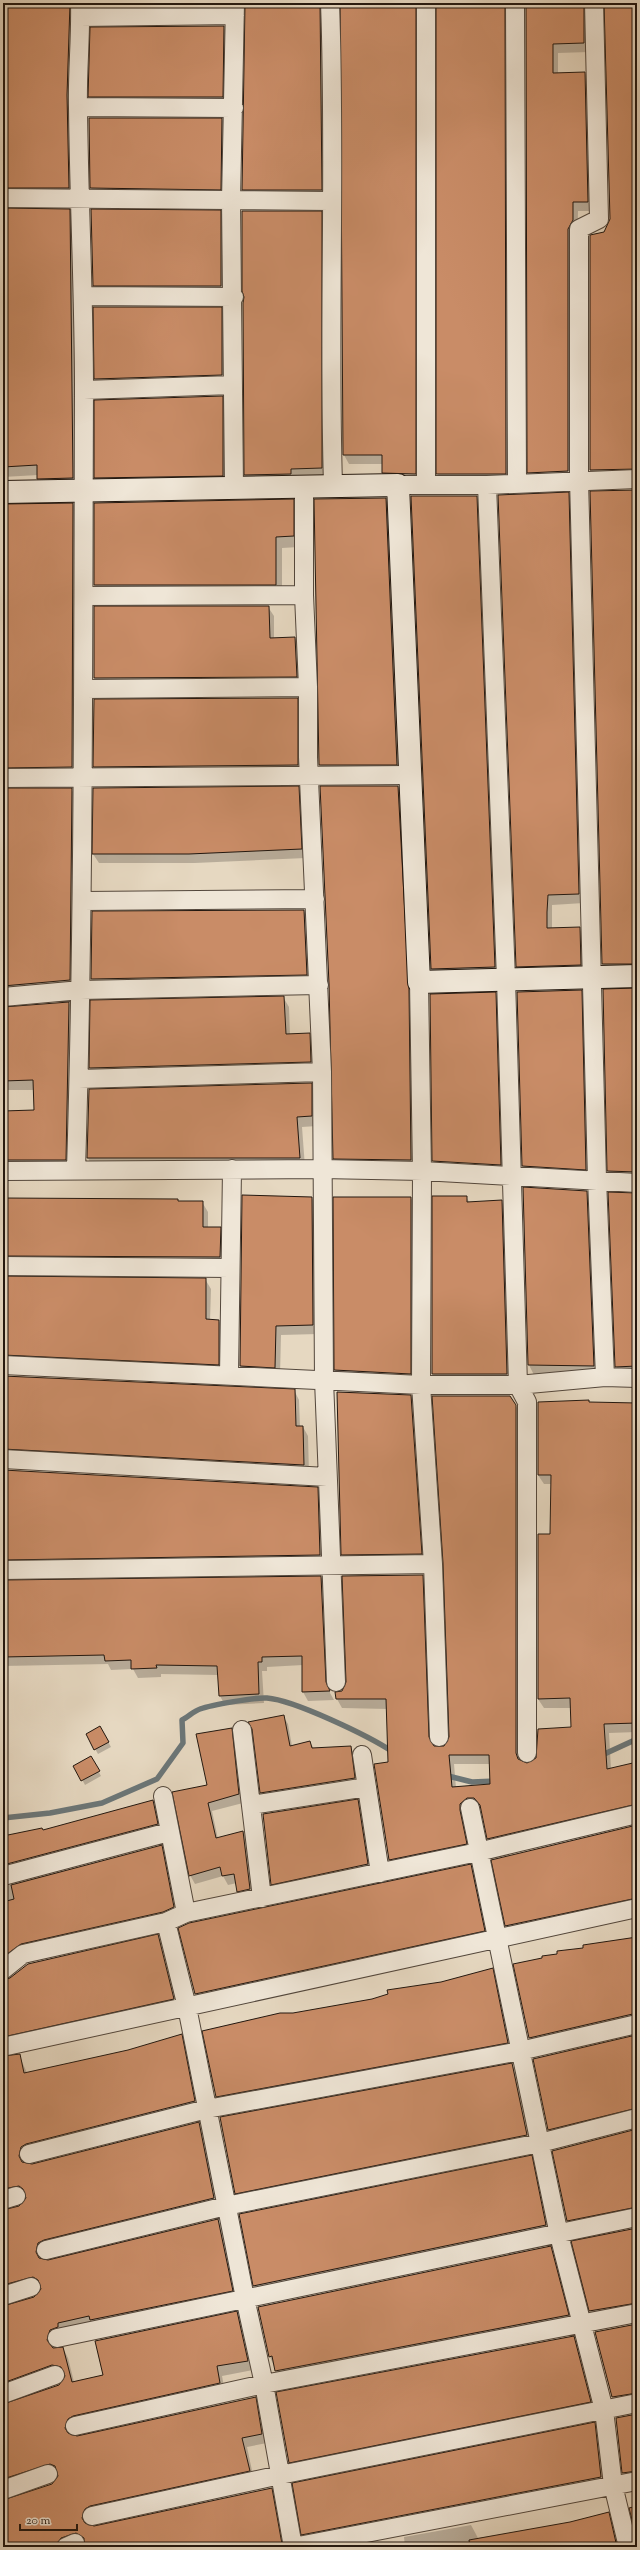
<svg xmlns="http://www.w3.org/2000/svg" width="640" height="2550" viewBox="0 0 640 2550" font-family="'Sorts Mill Goudy',serif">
<rect width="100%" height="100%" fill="#e6d8c1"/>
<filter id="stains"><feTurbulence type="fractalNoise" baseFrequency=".005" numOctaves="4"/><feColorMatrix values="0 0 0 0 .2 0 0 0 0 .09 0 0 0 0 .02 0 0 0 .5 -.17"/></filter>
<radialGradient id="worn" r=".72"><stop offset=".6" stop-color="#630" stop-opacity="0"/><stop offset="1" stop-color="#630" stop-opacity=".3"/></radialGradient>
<!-- shadow -->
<path fill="#0003" fill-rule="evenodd" d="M3 3H83L74 197 3 198Z
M88 3H327V200L248 199 243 189 246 3H235L230 14 97 16 91 4Z
M342 3H430L420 484 389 482 383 473V464H349L344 455Z
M435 3H517L511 483 443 484 438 474V5Z
M524 3H598L589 52 558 53V74L585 73 590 82 593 211H578L573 480 534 482 528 473 527 5Z
M602 3H637V478L596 480 590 470V236L604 233 611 219 604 4Z
M223 27 229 36 228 107 95 104 89 95Z
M90 119H222L227 129 226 199 97 198 91 188Z
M3 210H69L75 220 78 488H44L38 475 3 477Z
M220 211 226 222 227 297 100 294 94 284Z
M321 212 326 222 327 477 251 484 245 475Z
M221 308 226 318 227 384 101 388 95 379Z
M222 397 227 406 228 485 101 487 95 478Z
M637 490V973L608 974 603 964 591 492Z
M568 493 574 503 584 903 552 905V929L579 928 585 938 586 974 523 976 517 967Z
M476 496 482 506 500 977 437 978 432 969Z
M385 499 391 508 402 774H325L320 765 316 500Z
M293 500 299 511V547L282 548V595L101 596 95 585V504Z
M73 504 78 514 77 776 3 778V505Z
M95 607H268L274 616V639L295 638 300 647 302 686 100 688 95 678Z
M297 699 302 708 303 775 100 776 94 767Z
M298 787 304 797 306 858 195 863H99L93 854Z
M398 787 403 796 414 999 416 1170 340 1168 334 1158Z
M3 789H71L77 798 75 990 3 998Z
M304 911 309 920 312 984 97 988 92 979 93 912Z
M637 988V1181L614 1180 608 1171Z
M581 991 587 1001 591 1179 529 1175 523 1166Z
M495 993 501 1003 506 1174 439 1170 433 1161Z
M283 997 289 1007 290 1035 309 1034 315 1044 316 1071 96 1077 90 1068Z
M69 1003 74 1012 71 1169 3 1171V1112L35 1111 34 1090H3V1008Z
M311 1084 316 1093 317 1126 302 1127 305 1167 93 1168 88 1158 90 1090Z
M524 1188 586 1192 592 1201 599 1375H534L529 1365Z
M637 1193V1376H622L616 1366Z
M433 1197H466L470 1203 501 1201 507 1210 512 1384H438L433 1374Z
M312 1198 317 1208 318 1334 281 1335 280 1376 246 1375 241 1366Z
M334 1198H411L416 1207 415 1383 341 1380 335 1370Z
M3 1200 202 1202 208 1212V1228H220L226 1237 225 1267 3 1268Z
M3 1278 205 1279 211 1289 210 1321H219L224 1331V1374L3 1367Z
M3 1377 294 1390 299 1400 300 1427H303L308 1436 309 1474 3 1461Z
M411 1396 416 1406 427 1563 348 1564 342 1554Z
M433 1396 511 1397 521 1415V1763H533L538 1754 572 1728 571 1708H544L538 1699 551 1535 552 1484H544L538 1475 589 1403 637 1404V1732L609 1733 611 1769 637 1763V1815L494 1848 488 1839 482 1810 473 1807 471 1853 395 1869 390 1860 387 1709 342 1708 337 1699 422 1576 428 1585 433 1747H445L449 1743 444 1563ZM454 1764H491L492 1785 456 1788Z
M3 1471 317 1488 323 1497 325 1564 3 1572Z
M321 1577 326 1586 330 1693 334 1700 308 1701 303 1692V1665L267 1667V1671H262L264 1703 225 1705 220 1696 218 1675 161 1674V1677L138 1678 133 1669 111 1670 108 1664 3 1666V1581Z
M283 1716 288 1724 292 1746 310 1742 314 1749 350 1747 355 1755 359 1786 265 1800 261 1793Z
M100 1727 111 1747 98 1754 87 1734Z
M232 1729 236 1737 243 1803 212 1811 218 1839 243 1832 248 1841 255 1897 243 1900 237 1883 228 1885 223 1876 195 1884 190 1875 208 1786Z
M91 1758 101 1776 85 1785 75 1766Z
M358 1800 363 1809 372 1873 277 1893 272 1884Z
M153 1801 158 1810 163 1834 3 1877V1837L43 1831Z
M637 1826V1908L512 1935 506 1926 493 1860Z
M161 1846 167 1855 179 1916 26 1953 3 1970V1886Z
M470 1865 476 1874 489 1940 201 2003 196 1994Z
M158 1936 163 1945 179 2008 3 2053V1981L28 1965Z
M637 1938V2024L535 2047 530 2038 514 1965Z
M492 1969 497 1978 512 2051 222 2105 217 2096 293 2014 372 2000Z
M181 2035 187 2045 200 2111 26 2156 24 2163 32 2165 199 2123 204 2132 219 2207 44 2252 41 2259 48 2261 218 2220 223 2229 238 2300 55 2340 52 2348H63L68 2358 74 2382 104 2376 237 2312 242 2322 253 2370 222 2376 225 2392 73 2428 70 2435 77 2437 255 2398 260 2407 267 2443 247 2447 254 2480 90 2518 87 2525 94 2527 271 2489 277 2498 285 2547H85V2543L77 2542 67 2547H3V2500L52 2485 57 2481 58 2475 51 2473 3 2491V2405L60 2386 66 2376 58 2374 3 2395V2307L35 2298 42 2289 39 2286 3 2298V2211L20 2207 27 2198 24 2195 3 2201V2056L19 2055 27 2073 128 2051Z
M637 2036V2118L554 2139 549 2130 534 2060Z
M512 2064 517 2073 532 2144 241 2202 236 2193Z
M637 2130V2217L573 2230 568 2221Z
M531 2156 537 2166 551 2234 260 2295 254 2286 240 2215Z
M637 2229V2313L596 2320 590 2311 573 2242Z
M550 2247 556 2256 573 2324 281 2380 276 2371 270 2357Z
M637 2325V2403L618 2406 613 2397 596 2333Z
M574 2337 579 2346 596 2411 295 2472 290 2462Z
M637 2414V2481L629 2482 623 2473 617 2419Z
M594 2423 600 2433 606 2487 308 2544 302 2534Z
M608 2514 614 2523 620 2547H405L404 2537 471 2525 478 2538 570 2523Z"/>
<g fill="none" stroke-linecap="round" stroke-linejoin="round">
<!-- stream -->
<path stroke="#6b7678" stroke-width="5.5" d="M600 1756 637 1739
M444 1775 472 1782 496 1781
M3 1818 50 1813 102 1803 157 1779 183 1743 182 1720C188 1717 194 1711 200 1709 211 1705 256 1697 267 1698 294 1700 369 1736 393 1752"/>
</g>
<!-- building -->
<path fill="#c98c67" stroke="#22170f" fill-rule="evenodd" d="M3 3H70L67 95 69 188H3Z
M90 3H224L91 6Z
M245 3H320L322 190H242Z
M340 3H416V474L382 473V455H343Z
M436 3H505L506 474H436Z
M526 3H584V43L553 44V73L585 72 588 202H573V220L568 229V471L527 473Z
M604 3H635L637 469 590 470V235L604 232 610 219Z
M224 26 223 97H88L90 27Z
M89 118H222L221 190 90 188Z
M3 208 70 209 73 478 37 479V465L3 467Z
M91 209 221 210V286H93Z
M242 211H322V468L291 469V474L244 475 243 303 244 297 242 291Z
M93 307H222V375L94 379Z
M223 396V476L94 478V400Z
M637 490V964H602L590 491Z
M569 492 579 894 548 895 547 912V928L580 927 581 965 516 967 498 495Z
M411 496H477L495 967 431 969Z
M386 498 397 765H319L314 499Z
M294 499V536L276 537V585H94V503Z
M73 503 72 767 3 768V504Z
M94 606H269L270 638 295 637 297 677 94 678Z
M298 698V765L93 767 94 699Z
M299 786 302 849 189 854H92L93 788Z
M320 786H398L409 989 411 1160 333 1159 329 984Z
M3 788H72L70 980 3 986Z
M304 910 307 975 91 979 92 911Z
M637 988V1091H634L637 1172 607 1171 603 989Z
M582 990 586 1170 522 1166 517 992Z
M496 992 501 1165 432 1161 430 994Z
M284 996 286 1034 310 1033 311 1062 89 1068 90 1000Z
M69 1002 66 1160H3V1111L34 1110 33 1080 3 1081V1007Z
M312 1083V1116L297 1117 300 1158H87L89 1089Z
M523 1187 587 1191 594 1366 528 1365Z
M608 1192 637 1193V1366L615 1367Z
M242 1195 312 1197 313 1325 276 1326 275 1368 240 1366Z
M432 1196H467V1202L502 1200 507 1374H432Z
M333 1197H411V1374L334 1370Z
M3 1198 178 1199V1201H203V1227H221L220 1257 3 1256Z
M3 1276 206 1278V1319L219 1320V1365L3 1355Z
M3 1376 295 1389 296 1426H303L304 1465 3 1449Z
M337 1392 411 1395 422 1554 341 1555Z
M432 1396H510L516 1405V1753L518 1759 527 1763 536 1758 538 1729 571 1727 570 1698 538 1699V1534H550L551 1475H538V1402L589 1400V1402L637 1403V1723L604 1724 607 1769 637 1762V1804L487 1839 480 1805 474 1798H467L460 1804V1810L467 1844 389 1860 374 1764 388 1762 386 1699H336L335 1692 342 1691 346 1682 342 1576 423 1575 429 1737 434 1746H444L449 1737 443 1563ZM449 1755H489L490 1784 452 1787Z
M3 1470 318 1487 320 1555 3 1560Z
M321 1576 326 1682 330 1691 302 1692V1656L262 1657V1662H258L259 1694 219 1696 217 1666 156 1665 157 1668 131 1669V1660L105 1661 104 1655 3 1657V1580Z
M284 1715 290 1746 310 1741 312 1748 351 1746 355 1778 260 1793 252 1729 248 1722Z
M100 1726 109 1742 94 1750 86 1734Z
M232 1728 239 1794 208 1803 216 1838 243 1831 250 1889 237 1892 234 1874 222 1876 220 1867 189 1876 172 1792 207 1785 196 1734Z
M91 1756 100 1771 81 1781 73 1766Z
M358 1799 368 1864 271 1885 263 1814Z
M153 1800 158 1824 3 1865V1836L42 1828 43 1830Z
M637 1825V1898L505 1926 491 1860Z
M162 1845 174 1907 163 1912 21 1944 3 1957V1902L14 1899 11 1885Z
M471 1864 485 1931 195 1994 178 1928 189 1923Z
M158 1934 174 1999 3 2037V1980L10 1978 28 1964Z
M637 1937V2013L529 2038 513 1964 542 1958V1956L557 1954V1951L583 1948V1945Z
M493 1968 508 2043 216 2097 202 2031 280 2013H293L372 1999 388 1994 387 1990 441 1982Z
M182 2034 195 2101 26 2144 21 2147 19 2156 22 2162 32 2164 199 2122 214 2198 44 2240 38 2243 36 2252 39 2258 48 2260 218 2219 233 2291 90 2320 89 2316 58 2323V2327L50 2330 47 2340 53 2348 63 2347 72 2382 103 2375 95 2341 237 2311 248 2361 217 2366 220 2383 73 2416 68 2419 65 2428 68 2433 77 2436 256 2397 262 2434 242 2438 250 2471 90 2506 85 2509 82 2518 85 2523 94 2526 272 2488 282 2544 269 2547H84V2538L76 2533 61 2538 56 2547H3V2500L52 2484 58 2476 55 2466 50 2464 3 2479V2404L59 2385 65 2376 61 2367 52 2365 3 2383V2306L34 2297 41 2289 38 2280 33 2277 3 2285V2210L19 2206 26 2198 23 2189 19 2186 3 2189V2056L20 2054 24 2073 128 2050Z
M636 2035 637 2108 548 2130 533 2059Z
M512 2063 527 2135 235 2194 220 2117Z
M637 2129V2207L567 2221 552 2151Z
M532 2155 546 2225 253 2286 239 2214Z
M637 2228V2303L589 2311 571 2241Z
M551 2246 569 2315 275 2371 272 2356 269 2357 258 2307Z
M637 2324V2393L612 2397 595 2332Z
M574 2336 591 2402 289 2463 276 2392Z
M637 2414V2471L622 2473 616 2418Z
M595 2422 601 2477 301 2535 292 2483Z
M637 2506V2540L629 2508Z
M609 2512 617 2547H470L469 2540 570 2522Z"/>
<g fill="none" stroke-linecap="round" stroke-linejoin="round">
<defs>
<path id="street" d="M330 3C336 163 328 324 333 484
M426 3V484
M515 3 517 483
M594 3 599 219 579 229V479L597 1179 605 1377
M80 17 235 15
M78 107 234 108
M3 198 330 201
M83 296 234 297
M84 390 233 385
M304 485V595L308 687V757L322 1072 324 1380 336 1682
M398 485H487L637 479
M487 485 506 979 518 1385 527 1402V1753
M234 487 231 201 235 3
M84 596 304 595
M85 689 308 687
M3 778 408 775
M83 901 315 899
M419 982 422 1171 421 1385 433 1564 439 1737
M3 997 81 990 319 985
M79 1079 322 1072
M76 1170C84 910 83 650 84 390 84 296 79 202 78 108 77 73 81 38 80 3
M3 1171 322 1169 422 1171 637 1183
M3 1266 230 1268
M3 1365 421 1385H518L605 1377 637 1378
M229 1376 232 1169
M3 1459 327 1477
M3 1570 433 1564
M242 1730 262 1898
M362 1755 380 1873
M163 1796 186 1913
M251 1805 367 1787
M470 1808 559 2235 604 2410 613 2485 628 2547
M3 1876 169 1832
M166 1922 187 2007 245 2298 264 2384 293 2547
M3 1970 23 1954 166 1922 186 1913 478 1852 637 1814
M7 2046 637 1908
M29 2154 207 2109 520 2051 637 2024
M3 2200 16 2196
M46 2250 226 2206 540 2143 637 2118
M3 2296 31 2287
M57 2338 637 2217
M3 2394 55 2375
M75 2426 264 2384 637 2313
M3 2490 48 2474
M92 2516 280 2475 637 2403
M66 2547 75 2543
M293 2547 637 2481"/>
<path id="secondary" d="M3 492 398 485 419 982 637 976"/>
</defs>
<!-- street casing -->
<use href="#street" stroke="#53473c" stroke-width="20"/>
<!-- secondary casing -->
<use href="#secondary" stroke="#22170f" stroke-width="24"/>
<!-- street -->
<use href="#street" stroke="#efe6d7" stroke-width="18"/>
<!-- secondary -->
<use href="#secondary" stroke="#efe6d7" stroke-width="22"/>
</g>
<!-- margin -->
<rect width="640" height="2550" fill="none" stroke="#e6d8c1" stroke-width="16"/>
<rect x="4" y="4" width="632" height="2542" fill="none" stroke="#22170f" stroke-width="2"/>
<rect x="8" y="8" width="624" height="2534" fill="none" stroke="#22170f"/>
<!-- scale -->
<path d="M20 2524v6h57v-6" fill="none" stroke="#22170f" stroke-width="2"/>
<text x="26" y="2524" font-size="12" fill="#22170f" stroke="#efe6d7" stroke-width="3" paint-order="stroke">20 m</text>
<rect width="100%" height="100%" filter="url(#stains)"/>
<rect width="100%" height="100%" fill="url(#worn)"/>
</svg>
